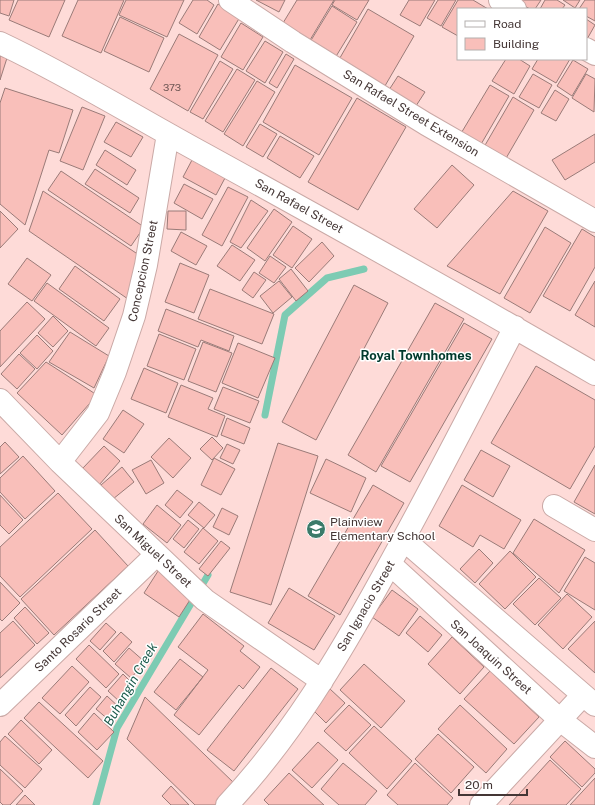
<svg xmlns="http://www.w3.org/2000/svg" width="595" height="805" viewBox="0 0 595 805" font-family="'Public Sans',sans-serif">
<rect width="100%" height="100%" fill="#fedbd8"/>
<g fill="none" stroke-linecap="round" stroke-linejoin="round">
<!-- stream -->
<path stroke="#7dcbb3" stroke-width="7" d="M265 415 285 315 327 278 364 269
M96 805 117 728 208 575"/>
</g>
<!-- building -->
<path fill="#f9bfba" stroke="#9a7b78" d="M0 0H14L9 16 0 13Z
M18 0H65L49 37 9 20Z
M78 0H124L101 53 62 36Z
M126 0H184L167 37 119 15Z
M193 0H207L214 5 197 34 179 23Z
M256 0H285L279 12Z
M297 0H334L310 40 283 23Z
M335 0H369L357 20 332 5Z
M409 0H435L420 26 400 15Z
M438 0H456L441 26 427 18Z
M458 0H473L488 9H458V36L442 27Z
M515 0H541L535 9H530Z
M545 0H557L565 5 562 9H540Z
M563 0H580L575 8Z
M585 0H595V21L586 16V9H579Z
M218 4 240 17 220 50 199 37Z
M332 6 357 22 335 58 310 42Z
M368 9 414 36 382 91 337 63Z
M120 17 164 38 149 72 104 51Z
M586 19 595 25 586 41Z
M241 23 263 37 243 70 221 57Z
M179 34 218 55 188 111 150 89Z
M265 41 283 52 265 83 246 71Z
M286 54 294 59 277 88 269 83Z
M0 56 7 58 0 80Z
M506 59H519L530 66 514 94 492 81Z
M538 59H570L556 83 532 69Z
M573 60 588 69 572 96 557 86Z
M220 61 233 69 203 119 190 112Z
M295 65 352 98 319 155 263 122Z
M237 69 255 80 223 132 205 121Z
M533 74 552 85 539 108 519 97Z
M586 74 595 79 594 112 572 98Z
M398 76 425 92 414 109 387 93Z
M257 81 275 92 243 146 224 134Z
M490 85 509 96 480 146 460 135Z
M5 88 73 110 59 153 49 150 25 225 0 204V103Z
M555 90 569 99 556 121 541 113Z
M513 97 534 110 505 160 484 147Z
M357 98 406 127 358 210 308 182Z
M82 107 105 116 83 170 60 161Z
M116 122 143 137 131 157 104 142Z
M260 124 277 134 263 157 246 147Z
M595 134V162L565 180 552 160Z
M280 136 314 156 300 178 267 158Z
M105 150 136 170 127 185 96 165Z
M192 160 225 178 216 195 183 177Z
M452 165 474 185 437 228 414 209Z
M95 169 139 198 130 213 85 184Z
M61 171 144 227 131 246 48 190Z
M184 184 213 199 202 219 174 203Z
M228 187 248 197 222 246 202 235Z
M43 191 142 257 128 299 29 231Z
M513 191 548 211 500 294 447 266Z
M251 200 268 211 241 248 230 242Z
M274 209 292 222 265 261 247 248Z
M0 211 18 229 0 248Z
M168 211H186V230L167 229Z
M293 226 312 239 292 268 273 255Z
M545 227 571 243 530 313 504 298Z
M582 229 595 237V267L570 311 543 296Z
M181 232 207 246 196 265 171 251Z
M322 242 334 256 309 282 295 268Z
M232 245 255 260 240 281 217 266Z
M270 256 286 267 274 283 259 273Z
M27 258 51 275 32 301 8 284Z
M180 263 209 275 194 313 165 302Z
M75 266 120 299 104 321 59 289Z
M291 269 308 291 296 301 279 279Z
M254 272 266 280 253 298 242 290Z
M279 281 292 297 273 313 260 296Z
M595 281V327L575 315Z
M47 283 109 328 96 346 34 301Z
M354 285 388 303 316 440 282 422Z
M210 289 274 314 262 344 198 319Z
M27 302 45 319 0 367V331Z
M435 303 464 319 376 472 348 455Z
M166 309 234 336 229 351 201 340 198 347 158 331Z
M53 316 68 331 53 347 38 333Z
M464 323 492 339 410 482 381 466Z
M70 332 109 356 94 388 49 362Z
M159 334 196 349 184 380 147 366Z
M37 335 53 351 37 369 20 353Z
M203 342 232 353 216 392 188 381Z
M238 343 275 358 258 398 222 383Z
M19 354 35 369 17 389 1 374Z
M46 362 97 395 62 435 17 393Z
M536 366 595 400V446L570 489 491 443Z
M144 368 178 383 166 413 131 399Z
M181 385 213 398 208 409 225 416 217 437 168 417Z
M223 387 259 401 250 423 214 409Z
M123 410 144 424 124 453 103 439Z
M227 418 250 428 244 444 221 435Z
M212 437 223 448 212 460 200 449Z
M169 438 191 458 173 478 151 457Z
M5 442 19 457 0 474V447Z
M278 443 318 456 271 605 230 592Z
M227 444 240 450 233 464 220 458Z
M104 446 120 461 99 485 82 469Z
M481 450 510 466 493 497 464 480Z
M23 456 55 491 25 519 0 492V478Z
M214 458 235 469 221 495 201 485Z
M326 459 366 478 351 512 310 493Z
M151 460 164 483 146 494 132 470Z
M595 465V514L574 502Z
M122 467 134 482 113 499 101 485Z
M373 485 404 503 340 615 308 596Z
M462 485 521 520 504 549 480 535 473 547 439 526Z
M177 490 193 502 180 518 165 505Z
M58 493 92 529 20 597 0 576V547Z
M0 495 23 520 9 534 0 525Z
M199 502 215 515 204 528 188 515Z
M157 505 181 525 167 543 143 524Z
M222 508 238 516 229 535 213 527Z
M534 519 585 550 559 593 513 553Z
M188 520 199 529 184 548 173 539Z
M203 528 218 541 199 564 184 552Z
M95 530 128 566 54 635 21 599Z
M221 541 230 548 208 576 199 569Z
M479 549 493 563 475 583 460 569Z
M510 551 536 577 505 609 479 584Z
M585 557 595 563V610L564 591Z
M160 568 195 592 179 617 144 593Z
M539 578 561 598 535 625 513 604Z
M0 582 20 603 2 621 0 619Z
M289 588 335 616 314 650 268 623Z
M392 590 418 609 399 636 372 617Z
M567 594 592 617 563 649 538 625Z
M25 607 49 633 37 644 14 618Z
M203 614 244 646 240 651 260 667 243 689 239 685 199 735 174 715 208 670 178 647Z
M420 616 442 635 428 652 406 633Z
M13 621 35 645 0 678V633Z
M595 621V673L568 649Z
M106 623 116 632 100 650 90 641Z
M121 632 132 642 114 662 103 651Z
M452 637 484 667 460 694 428 664Z
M89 645 119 674 106 688 76 659Z
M129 648 145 662 131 678 115 664Z
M180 659 203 677 176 710 154 692Z
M364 664 405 701 381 728 340 690Z
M72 666 89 682 60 714 42 698Z
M271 668 298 689 234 771 207 750Z
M490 671 539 717 514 744 464 699Z
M123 674 135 686 120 702 108 691Z
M90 687 101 697 76 726 65 715Z
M330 689 345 703 326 723 312 709Z
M107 696 121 709 110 721 96 709Z
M145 697 235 784 215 805H195L127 739Z
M39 702 103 761 88 778 24 718Z
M349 705 371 725 346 751 324 731Z
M460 705 507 749 486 773 438 729Z
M94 713 114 732 97 750 78 732Z
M21 720 52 750 39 764 8 734Z
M374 726 412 761 387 789 349 753Z
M438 734 474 767 451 793 415 759Z
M5 736 42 769 25 788 0 765V742Z
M565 741 595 769V773L582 787 550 757Z
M318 742 338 760 312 788 292 770Z
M550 760 581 789 566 805H509Z
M343 763 377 791 365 805H339L321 789Z
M415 763 453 798 447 805H398L387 795Z
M0 769 23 791 10 805H3L0 802Z
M289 773 324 805H269L264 800Z
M595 778V805H570Z
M171 786 189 805H171L162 796Z
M25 795 35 805H16Z"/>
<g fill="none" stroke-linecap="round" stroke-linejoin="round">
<defs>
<path id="street" d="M230 0 293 42 426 124 595 221
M500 0 515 9
M0 43C70 76 136 117 204 154 335 226 466 299 595 374
M586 49 595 54
M0 400 60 462 205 600 322 681
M60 462 98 413 115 372 134 316 146 265 168 134
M554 506 595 530
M404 540 595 705
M390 564 559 719 595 747
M0 705 156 555
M227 805C290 738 338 658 382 578 428 496 471 411 515 327
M481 805 583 695"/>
</defs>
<!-- street casing -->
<use href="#street" stroke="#caa9a6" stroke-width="24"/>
<!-- street -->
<use href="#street" stroke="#fff" stroke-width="22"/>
</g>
<!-- icons -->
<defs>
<symbol id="school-disc" viewBox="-11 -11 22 22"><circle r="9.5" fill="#3b7a69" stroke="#fff"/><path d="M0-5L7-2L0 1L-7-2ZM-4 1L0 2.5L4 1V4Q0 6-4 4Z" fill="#fff"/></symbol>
</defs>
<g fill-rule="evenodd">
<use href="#school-disc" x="305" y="518" width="22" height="22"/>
</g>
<g text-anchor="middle" stroke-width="3" stroke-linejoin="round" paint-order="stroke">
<!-- number labels -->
<g font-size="10" fill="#715856">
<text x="172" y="91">373</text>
</g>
<!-- street labels -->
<g font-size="12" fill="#443635" stroke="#fff">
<text transform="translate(411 113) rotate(31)" y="4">San Rafael Street Extension</text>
<text transform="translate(299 206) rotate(29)" y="4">San Rafael Street</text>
<text transform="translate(143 271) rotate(-78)" y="4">Concepcion Street</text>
<text transform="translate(153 551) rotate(43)" y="4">San Miguel Street</text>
<text transform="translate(366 606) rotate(-60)" y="4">San Ignacio Street</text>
<text transform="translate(78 630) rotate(-44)" y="4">Santo Rosario Street</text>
<text transform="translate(491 657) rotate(42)" y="4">San Joaquin Street</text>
</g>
<!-- poi labels -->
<g font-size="12" fill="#443635" stroke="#fff" text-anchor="start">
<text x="330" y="526">Plainview<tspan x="330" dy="14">Elementary School</tspan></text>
</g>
<!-- neighbourhood labels -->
<g font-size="13" font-weight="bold" fill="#00392c" stroke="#fff">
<text x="416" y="360">Royal Townhomes</text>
</g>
<!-- water labels -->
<g font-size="13" font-style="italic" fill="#1a594a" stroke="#fff">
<text transform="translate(130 684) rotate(-60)" y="5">Buhangin Creek</text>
</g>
</g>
<!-- legend -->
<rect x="457" y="8" width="130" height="52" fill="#ffffff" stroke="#b4afae"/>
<rect x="465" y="21" width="20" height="6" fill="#ffffff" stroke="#b4afae"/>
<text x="493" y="28" font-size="12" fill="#443635">Road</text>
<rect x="465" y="38" width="20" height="12" fill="#f9bfba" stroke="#b4afae"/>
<text x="493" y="48" font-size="12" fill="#443635">Building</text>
<!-- scale -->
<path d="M459 789v6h68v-6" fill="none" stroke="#443635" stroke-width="2"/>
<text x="465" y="789" font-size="12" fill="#443635" stroke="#ffffff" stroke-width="3" paint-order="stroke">20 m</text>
</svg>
